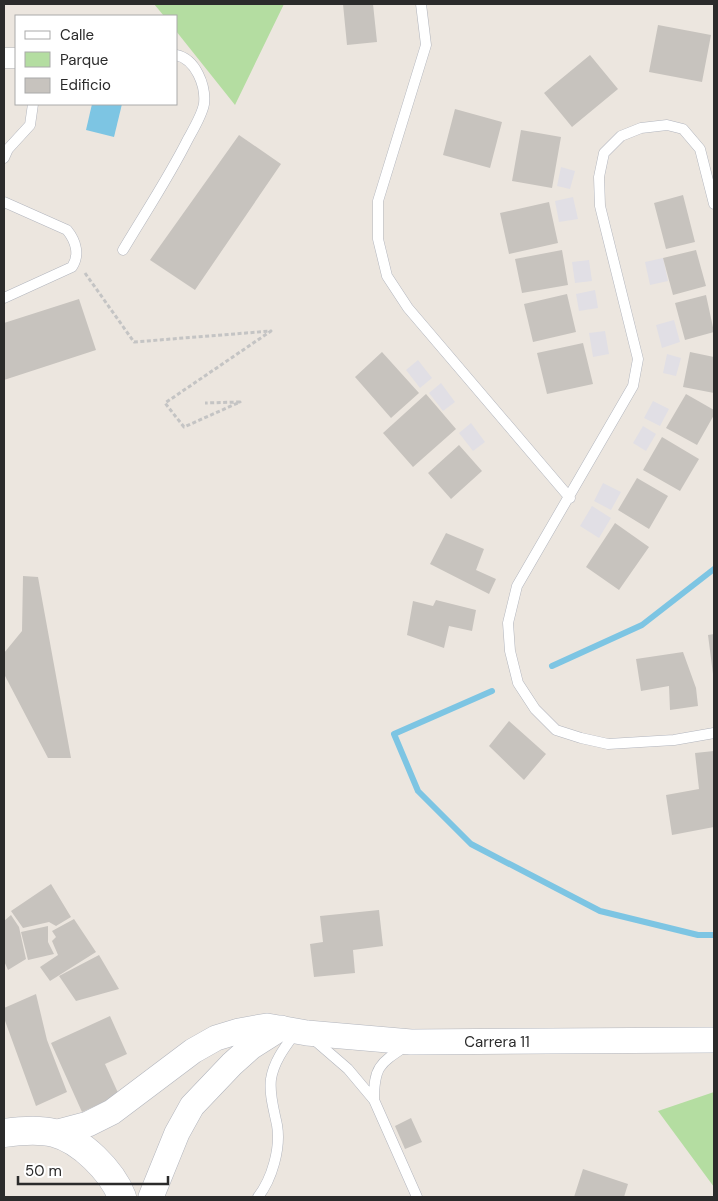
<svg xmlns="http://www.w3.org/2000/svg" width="718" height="1201" viewBox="0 0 718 1201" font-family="'DM Sans',sans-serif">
<rect width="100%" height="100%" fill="#ece6df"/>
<!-- industrial -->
<path fill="#e1dfe5" d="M561 167 575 171 570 189 557 186Z
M573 197 578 219 559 222 555 201Z
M663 258 668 281 650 285 645 262Z
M589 260 592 281 575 283 572 262Z
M595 290 598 308 579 311 576 294Z
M674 320 680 342 662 348 656 325Z
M605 331 609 354 593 357 589 333Z
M667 354 681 358 676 376 663 373Z
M418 360 432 378 420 388 406 370Z
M441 383 455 402 443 411 429 393Z
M653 401 669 409 660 426 644 418Z
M471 423 485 442 473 451 459 433Z
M643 426 656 434 646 451 633 443Z
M603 483 621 492 611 510 594 501Z
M592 506 611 518 599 538 580 526Z"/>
<!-- green -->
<path fill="#b4dda1" d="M154 4H284L235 105 176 31V16H164Z
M714 1092V1187L658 1111Z"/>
<!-- water -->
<path fill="#7dc5e3" d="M92 104H122L114 137 86 130Z"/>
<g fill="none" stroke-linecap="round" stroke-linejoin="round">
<!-- stream -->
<path stroke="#7dc5e3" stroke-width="6" d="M552 666 642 625 714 569
M492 691 394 734 418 791 471 844 600 911 698 935H714"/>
</g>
<!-- building -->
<path fill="#c7c3be" d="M343 4H373L377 42 347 45Z
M658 25 711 35 702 82 649 72Z
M590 55 618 89 572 127 544 93Z
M455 109 502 122 490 168 443 155Z
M521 130 561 137 552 188 512 181Z
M239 135 281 164 195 290 150 260Z
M683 195 695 242 666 249 654 203Z
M549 202 558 243 509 254 500 213Z
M562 250 568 285 522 293 515 259Z
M696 250 706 286 673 295 663 258Z
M567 294 576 332 533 342 524 304Z
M706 295 714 332 685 340 675 303Z
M79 299 96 350 4 380V323Z
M583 343 593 384 547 394 537 353Z
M382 352 419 393 391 418 355 377Z
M690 352 714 357V393L683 387Z
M426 394 456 429 413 467 383 433Z
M686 394 714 410V415L697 445 666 428Z
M662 437 699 459 680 491 643 470Z
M459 445 482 471 451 499 428 473Z
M637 478 668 496 649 529 618 510Z
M615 523 649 547 619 590 586 567Z
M446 533 484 549 476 570 496 579 489 594 430 564Z
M23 576 38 577 71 758H48L4 674V653L22 631Z
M436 600 476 610 472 631 449 626 444 648 407 635 413 601 433 606Z
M714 634V674H713L708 635Z
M683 652 696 688 698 706 670 710 669 686 641 691 636 659Z
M509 721 546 754 524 780 489 746Z
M714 751V827L672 835 666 795 699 789 695 753Z
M51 884 71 917 56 926 49 922 23 928 11 911Z
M379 910 383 946 353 950 355 973 314 977 310 944 323 942 320 916Z
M11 915 19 927 26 959 8 970 4 961V921Z
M74 919 96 952 50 981 40 967 58 955 52 941 56 937 52 931Z
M48 926V942L54 954 28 960 21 932Z
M99 955 119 989 76 1001 59 976Z
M36 994 47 1040 67 1092 36 1106 4 1018V1008Z
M110 1016 127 1054 105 1064 119 1095 82 1112 51 1043Z
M411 1118 422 1142 405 1149 395 1126Z
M583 1169 628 1184 624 1197H574Z"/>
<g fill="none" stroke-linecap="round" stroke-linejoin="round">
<defs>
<path id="service" d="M421 4 426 45 378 201V239L387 276 408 308 570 498
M4 158 8 149 30 125 33 104
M4 202 67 230C76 241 80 255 72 267L4 298
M714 204 700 149 683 129 667 125 641 128 621 136 604 153 599 177 600 206 638 359 633 386 517 586 508 623 510 651 518 683 535 709 556 730 581 738 608 744 674 740 714 733
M123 250C145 213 169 177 188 139 194 128 202 115 204 104 206 86 196 59 176 55
M311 1037 348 1069 374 1100 417 1197
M374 1100C374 1067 379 1064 406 1046
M258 1197C272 1179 281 1148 277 1125 274 1110 269 1094 271 1079 274 1061 285 1047 296 1032"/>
<path id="minor" d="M4 58H16"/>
<path id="tertiary" d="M54 1133 88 1124 112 1112 193 1051 216 1038 239 1031 267 1026 307 1033 411 1042 714 1040
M151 1197 177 1133 192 1106 232 1064 251 1047 281 1028"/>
<path id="secondary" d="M4 1133C19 1131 38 1129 54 1133 81 1140 112 1171 122 1197"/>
</defs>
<!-- service casing -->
<use href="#service" stroke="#b2b5bd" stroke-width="11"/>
<!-- minor casing -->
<use href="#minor" stroke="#b2b5bd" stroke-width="21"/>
<!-- tertiary casing -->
<use href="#tertiary" stroke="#b2b5bd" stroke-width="26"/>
<!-- secondary casing -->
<use href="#secondary" stroke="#b2b5bd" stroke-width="29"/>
<!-- path -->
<path stroke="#c4c4c4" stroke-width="3" stroke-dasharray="4 2.5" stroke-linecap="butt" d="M85 273 134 342 271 331 165 403 184 427 240 402 205 403"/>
<!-- service -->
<use href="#service" stroke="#fff" stroke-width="10"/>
<!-- minor -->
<use href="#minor" stroke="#fff" stroke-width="20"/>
<!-- tertiary -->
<use href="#tertiary" stroke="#fff" stroke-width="25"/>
<!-- secondary -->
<use href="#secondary" stroke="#fff" stroke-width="28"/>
</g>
<g text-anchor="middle" stroke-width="4.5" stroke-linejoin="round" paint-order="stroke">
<!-- street labels -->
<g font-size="15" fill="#2b2b2b" stroke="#fff">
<text x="497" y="1047">Carrera 11</text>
</g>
</g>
<!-- border -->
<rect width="718" height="1201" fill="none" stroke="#2b2b2b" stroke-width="10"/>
<!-- legend -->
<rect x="15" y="15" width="162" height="90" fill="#ffffff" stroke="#aaaaaa"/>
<rect x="25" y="31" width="25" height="8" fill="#ffffff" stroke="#aaaaaa"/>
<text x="60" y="40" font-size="15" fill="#2b2b2b">Calle</text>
<rect x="25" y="52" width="25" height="15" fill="#b4dda1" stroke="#aaaaaa"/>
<text x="60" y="65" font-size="15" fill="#2b2b2b">Parque</text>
<rect x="25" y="78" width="25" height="15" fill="#c7c3be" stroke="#aaaaaa"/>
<text x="60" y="90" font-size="15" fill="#2b2b2b">Edificio</text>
<!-- scale -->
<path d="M18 1176v8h150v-8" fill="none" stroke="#2b2b2b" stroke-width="2.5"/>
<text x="25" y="1176" font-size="15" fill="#2b2b2b" stroke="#ffffff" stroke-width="4" paint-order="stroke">50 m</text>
</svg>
